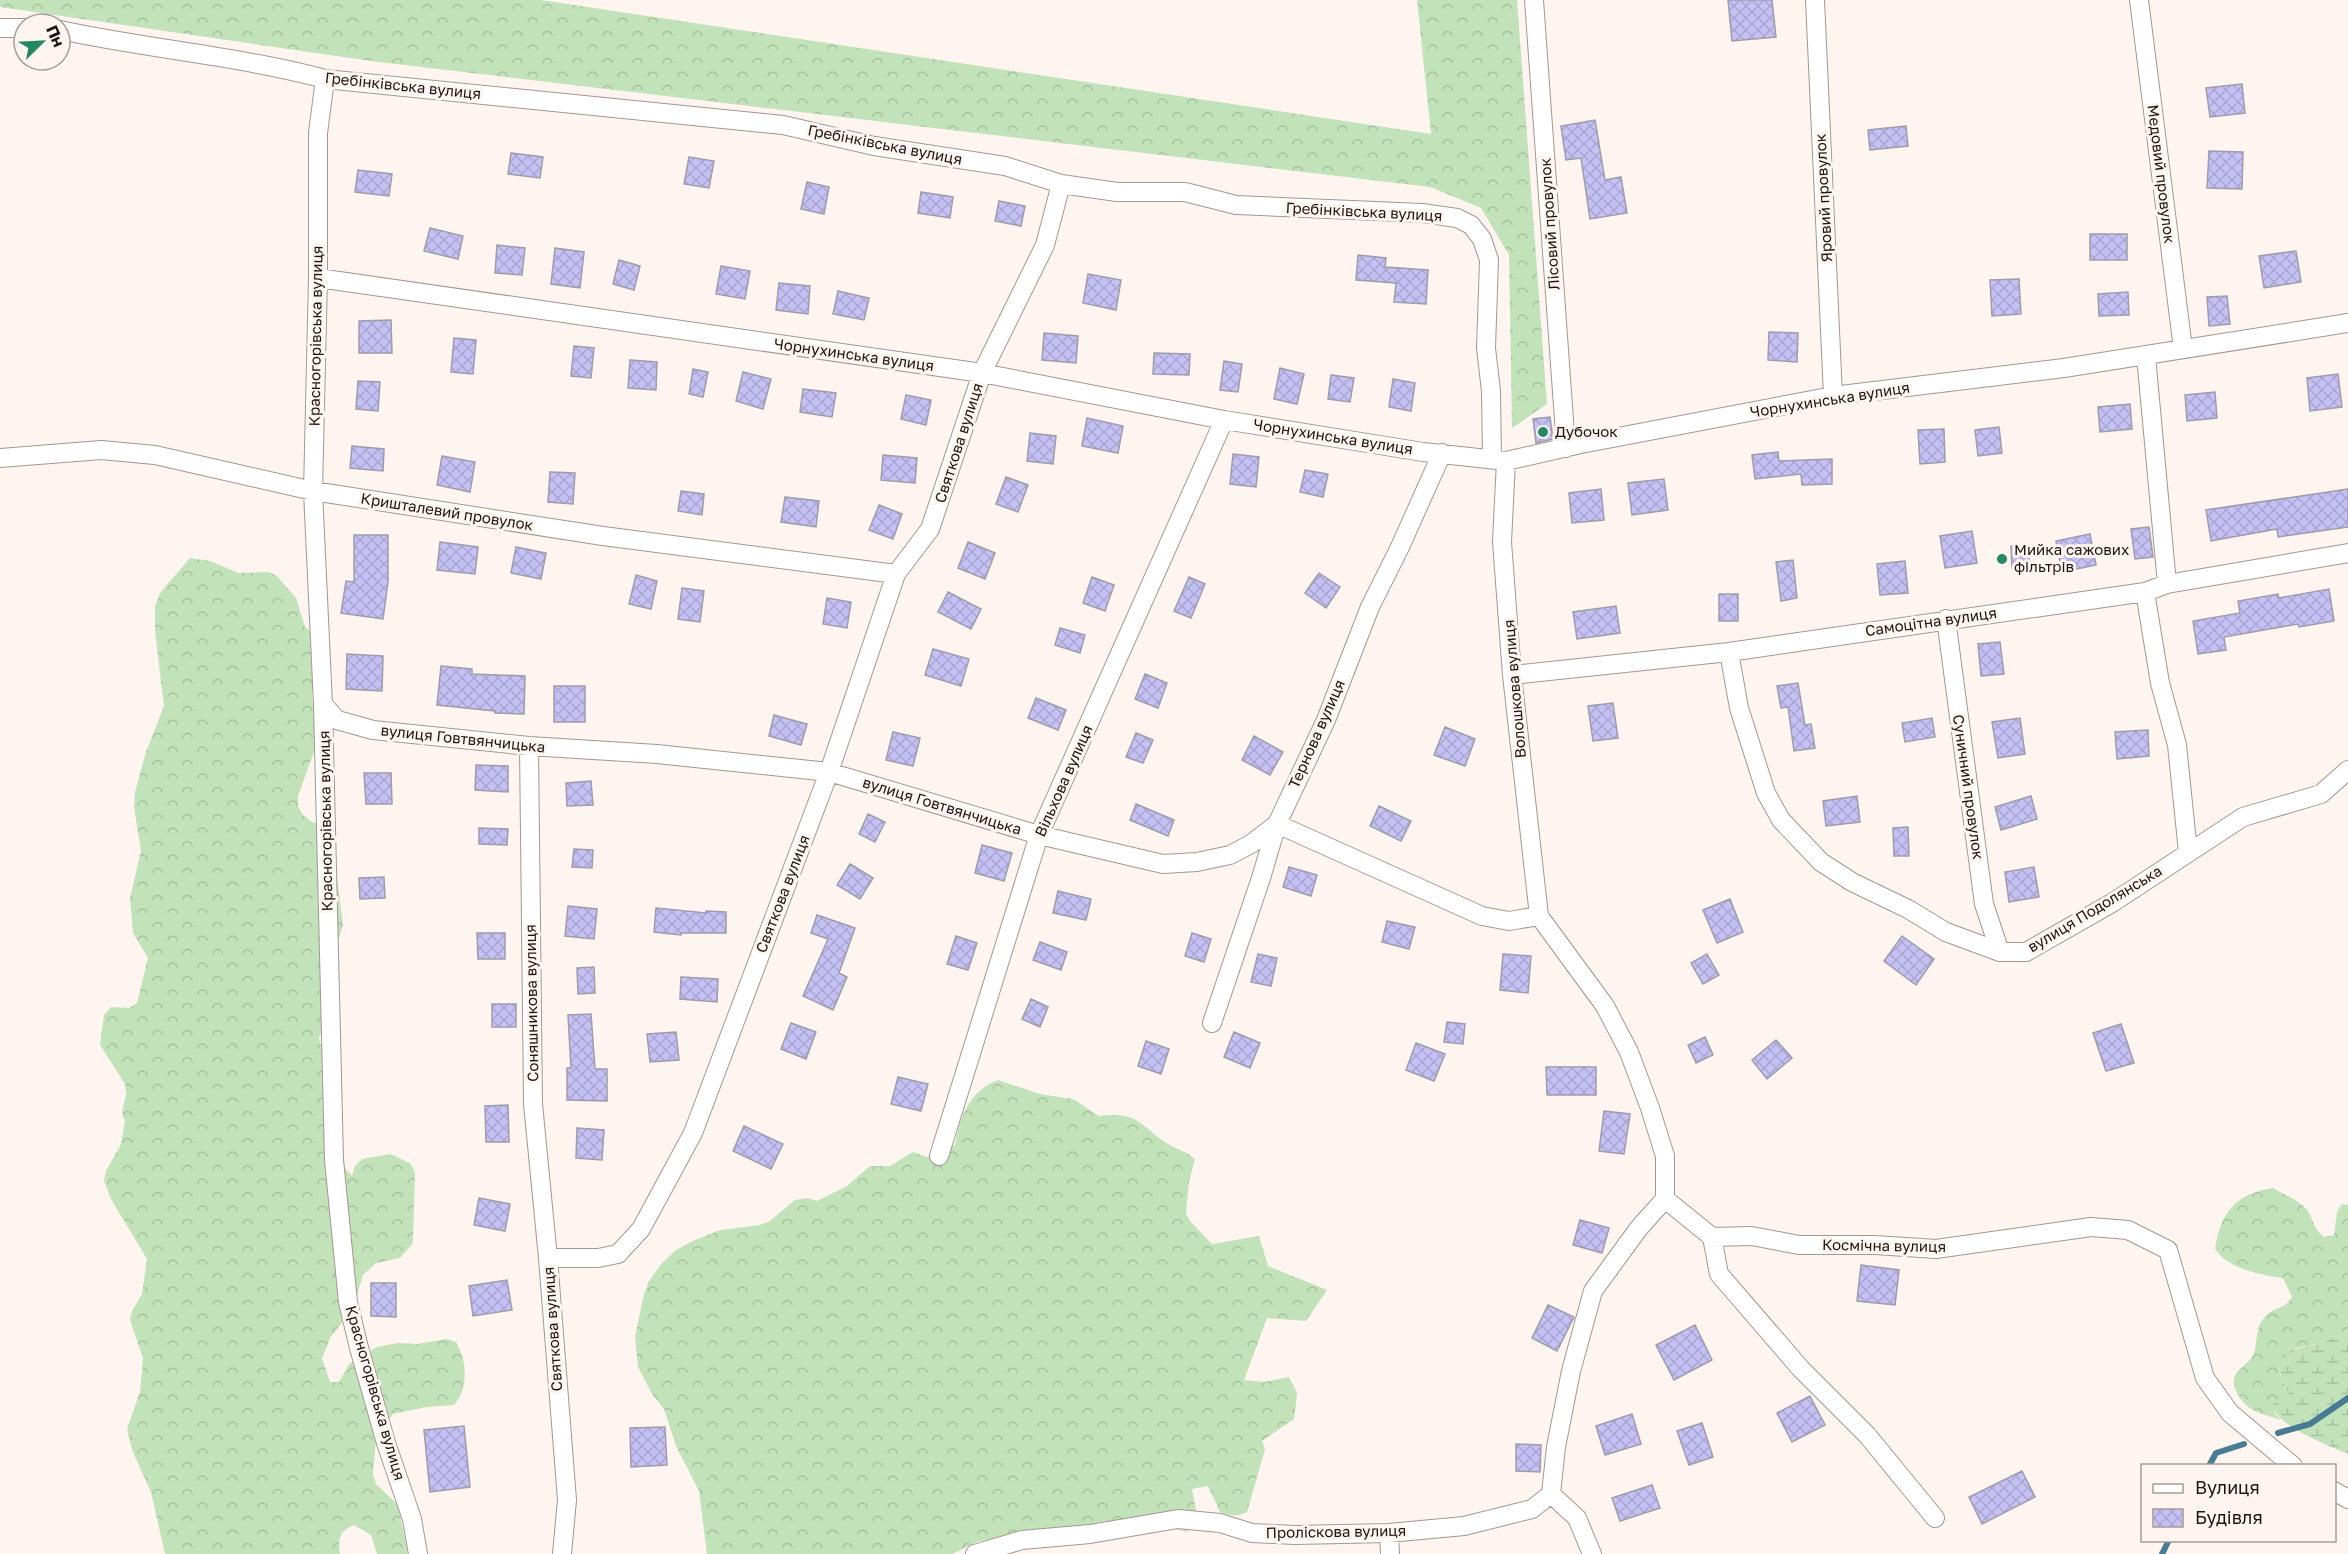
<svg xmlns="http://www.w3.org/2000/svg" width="2348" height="1554" viewBox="0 0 2348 1554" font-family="'Golos Text',sans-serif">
<defs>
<pattern id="forest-crowns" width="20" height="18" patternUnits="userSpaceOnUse" patternTransform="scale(1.5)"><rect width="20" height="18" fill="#c2e2ba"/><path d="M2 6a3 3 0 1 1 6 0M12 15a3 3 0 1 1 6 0" fill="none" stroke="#a6c19f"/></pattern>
<pattern id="wetland-marsh" width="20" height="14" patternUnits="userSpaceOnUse" patternTransform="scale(1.5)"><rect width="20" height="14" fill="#c2e2ba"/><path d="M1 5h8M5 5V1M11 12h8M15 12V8" fill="none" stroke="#a6c19f"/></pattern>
<pattern id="building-cross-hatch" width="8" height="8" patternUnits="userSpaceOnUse" patternTransform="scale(1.5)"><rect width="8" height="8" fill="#c5c1f5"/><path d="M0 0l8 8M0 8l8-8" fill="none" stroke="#a9a5d1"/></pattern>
</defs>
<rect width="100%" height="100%" fill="#fef5f1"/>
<!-- forest -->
<path fill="url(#forest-crowns)" d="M0 0H541L1431 134 1417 0H1517L1547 404 1512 428 1509 255 1481 208 1430 187 371 61 0 7Z
M190 558 210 561 239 573 269 572 277 576 296 598 305 627 317 636 319 655 312 695 316 746 298 796V806L303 815 312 822 331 829 343 925 329 971 327 1009 319 1039 333 1081 345 1168 352 1176 355 1166 362 1159 391 1154 411 1164 415 1173 413 1243 400 1258 376 1263 363 1275 357 1295 356 1305 330 1338 322 1359 330 1382H339L349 1364 377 1347 398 1343 417 1344 447 1339 456 1342C467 1361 469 1388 454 1405L427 1407 393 1414 376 1440 373 1474 376 1484 398 1505 408 1554H377L371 1535 354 1525C339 1531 338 1539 340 1554H165L151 1492 132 1450 127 1429 140 1392 143 1358 130 1320 132 1311 142 1294 147 1259 111 1199 104 1181 106 1171 121 1144 125 1121 122 1112 126 1094 125 1084 100 1045 104 1015 111 1007 129 1008 137 1003 148 958 133 933 130 898 141 851 134 807 135 792 146 752 164 706 155 631V606L160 593Z
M998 1080 1040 1094 1073 1099 1099 1116C1134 1112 1136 1120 1162 1140 1172 1148 1185 1150 1195 1159L1189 1182 1186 1213 1190 1221 1212 1244 1259 1236 1268 1266 1327 1290 1306 1321 1267 1318 1244 1380 1264 1382 1289 1377 1297 1393 1294 1419 1262 1441 1265 1449 1247 1512C1237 1517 1230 1516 1220 1512L1208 1486 1192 1489 1198 1520 1187 1532 1149 1522 1106 1521 1030 1537 980 1541 952 1554H707L699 1491 676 1446 664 1409 652 1394 638 1367 635 1337 644 1294 649 1281 662 1263 676 1250 693 1241 720 1230 760 1225 770 1221 795 1200 807 1198 817 1201 847 1186 870 1166H890L913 1152 927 1157 955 1145C959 1118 970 1090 998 1080Z
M2273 1188C2284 1195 2302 1201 2309 1213 2314 1223 2315 1230 2324 1237L2334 1235 2337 1212 2342 1204 2348 1205V1332L2316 1344 2296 1348 2278 1369 2289 1395 2274 1412 2281 1420C2260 1413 2246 1412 2236 1391 2234 1386 2232 1380 2236 1374 2241 1366 2250 1363 2254 1353 2258 1340 2255 1325 2267 1315 2276 1306 2284 1310 2292 1297L2283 1278C2261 1275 2228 1269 2215 1249 2221 1212 2235 1194 2273 1188Z"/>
<!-- wetland -->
<path fill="url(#wetland-marsh)" d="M2348 1332V1454C2330 1446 2275 1426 2273 1405L2289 1395 2278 1368C2285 1348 2298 1349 2316 1344 2327 1341 2337 1335 2348 1332Z"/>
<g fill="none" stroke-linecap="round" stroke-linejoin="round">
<!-- stream -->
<path stroke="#487c94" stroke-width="6" d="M2278 1433 2310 1424 2348 1398
M2209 1466 2216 1453 2244 1444
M2162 1554 2169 1540"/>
</g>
<!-- building -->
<path fill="url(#building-cross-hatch)" stroke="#9d9ca9" stroke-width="1.5" d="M1728 0H1772L1776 37 1732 41Z
M2242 84 2245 113 2210 117 2206 88Z
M1595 120 1605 180 1621 177 1627 213 1590 219 1581 158 1566 160 1561 126Z
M1906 126 1908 146 1870 150 1868 130Z
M2209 151 2243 152 2242 189 2207 188Z
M511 153 543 157 540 178 508 174Z
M689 157 714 161 709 188 684 184Z
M358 170 392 174 389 196 355 192Z
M807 182 829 187 824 214 801 209Z
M921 192 953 197 950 218 918 213Z
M999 201 1025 206 1021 226 995 221Z
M430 228 463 236 458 259 424 251Z
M2090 234H2127V260H2090Z
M497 245 525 248 522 275 495 273Z
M555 248 584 252 580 288 551 284Z
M2296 251 2301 282 2264 288 2259 256Z
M1358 255 1386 258 1385 267 1428 270 1426 304 1394 302 1396 283 1356 280Z
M619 260 640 266 634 290 613 284Z
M721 266 750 271 745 299 716 294Z
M1088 274 1121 280 1116 310 1083 303Z
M2019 279 2021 314 1992 316 1990 280Z
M779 283 810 286 808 314 776 310Z
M838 291 869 298 864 320 833 314Z
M2128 292 2129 315 2099 316 2098 294Z
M2227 296 2230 324 2209 326 2207 297Z
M391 320 392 353H359V321Z
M1769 332 1798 333 1797 362 1768 360Z
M1044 333 1078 336 1076 363 1042 360Z
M454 338 476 340 473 374 451 372Z
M574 346 594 348 591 378 571 376Z
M1154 353 1190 354 1189 375 1153 374Z
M630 360 657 362 656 390 628 388Z
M1224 361 1242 364 1238 392 1220 390Z
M1280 368 1304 374 1297 404 1274 399Z
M693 369 708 372 703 397 689 394Z
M743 372 771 379 763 409 736 401Z
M2338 374 2342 407 2310 411 2307 378Z
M1331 375 1354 378 1350 402 1328 399Z
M1393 379 1415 383 1411 411 1389 407Z
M358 381 380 382 378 411 356 409Z
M803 389 836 393 832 417 800 412Z
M2215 392 2217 418 2187 421 2185 395Z
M906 395 931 400 926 425 901 419Z
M2130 404 2132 429 2100 432 2098 407Z
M1550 417 1553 439 1536 443 1533 419Z
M1087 418 1123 426 1118 453 1082 446Z
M1999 427 2002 453 1978 456 1975 430Z
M1944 429 1945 462 1920 464 1918 430Z
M1030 433 1056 436 1053 464 1027 461Z
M352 446 384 449 383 471 350 468Z
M1778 452 1779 461 1832 459V484L1802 485 1801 474 1755 479 1752 455Z
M1233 454 1259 457 1256 487 1230 484Z
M883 455 917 458 915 483 881 480Z
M442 456 475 462 470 492 437 485Z
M1305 470 1328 474 1323 497 1300 492Z
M550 472 575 473 573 504 548 502Z
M1006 477 1028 485 1018 512 996 504Z
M1664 479 1668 510 1632 515 1628 483Z
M1601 489 1604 520 1572 523 1569 493Z
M2348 489V527L2278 537 2277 529 2211 541 2206 510Z
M681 491 704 494 702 515 678 511Z
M785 497 819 501 816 527 781 522Z
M879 505 902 514 893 539 869 530Z
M2149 527 2153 557 2135 559 2131 529Z
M1972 531 1977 563 1945 568 1940 536Z
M2090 534 2096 565 2062 572 2056 541Z
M354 535H388V582L383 619 341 613 346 581 354 582Z
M440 542 478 547 475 574 437 570Z
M968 542 995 553 985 579 958 568Z
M2011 546H2029V567L2012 568Z
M516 547 546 553 541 579 511 573Z
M1793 560 1797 598 1781 601 1776 562Z
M1905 561 1908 593 1880 595 1877 564Z
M1319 573 1340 587 1326 608 1305 593Z
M636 575 657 581 651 609 629 604Z
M1092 577 1114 585 1105 611 1083 603Z
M1189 577 1205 584 1191 618 1174 611Z
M682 588 704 591 700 622 678 619Z
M2329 589 2334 621 2299 627 2298 624 2224 637 2226 650 2198 654 2193 621 2240 613 2238 601 2278 594 2279 598Z
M948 592 981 609 971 629 938 612Z
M1719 594H1738V621H1719Z
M827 598 851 602 847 628 823 624Z
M1616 606 1620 633 1577 639 1573 612Z
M1060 628 1085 635 1080 653 1055 645Z
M2000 642 2004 674 1981 676 1978 644Z
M933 649 969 659 961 686 925 675Z
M347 654 383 656 382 691 346 689Z
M441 666 472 669V674L525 676 524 714 495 713V711L437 705Z
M1145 674 1167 683 1158 708 1135 699Z
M1798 683 1805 725 1811 724 1815 748 1794 751 1788 707 1781 708 1777 686Z
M554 686H585V722H554Z
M1036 698 1066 710 1058 730 1028 718Z
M1613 703 1618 738 1593 741 1588 706Z
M774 715 807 724 801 745 769 736Z
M1932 718 1935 737 1905 742 1902 723Z
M2020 718 2025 754 1998 758 1992 722Z
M1445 727 1475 739 1465 766 1434 755Z
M2148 730 2149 756 2117 759 2115 732Z
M893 732 920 738 913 766 886 760Z
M1136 733 1153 740 1143 763 1126 757Z
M1254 736 1283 752 1270 775 1242 760Z
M476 765 508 766V792L475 790Z
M364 773H391L392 804H366Z
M591 781 593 805 567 806 566 783Z
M1857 796 1860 822 1826 826 1823 801Z
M2031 796 2037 819 2001 830 1995 807Z
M1136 804 1174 820 1168 836 1130 820Z
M1379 806 1411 821 1401 841 1370 826Z
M868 814 885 822 875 842 859 834Z
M1908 827 1909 856H1894L1893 828Z
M479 828 508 829 507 845 479 844Z
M982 845 1012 853 1004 881 975 873Z
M574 849 593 850 592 868 572 867Z
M850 864 873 878 860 899 837 885Z
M1289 867 1317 875 1311 896 1283 887Z
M2034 867 2039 897 2009 902 2005 872Z
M384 877 385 898 360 899 359 878Z
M1058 891 1091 899 1086 920 1053 913Z
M1730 899 1743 932 1717 943 1703 910Z
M568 906 597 909 594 939 565 936Z
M656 908 706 913V911L726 912V933H681V935L654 932Z
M817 915 855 928 839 973 847 977 833 1010 803 996 828 939 811 933Z
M1387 921 1415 927 1409 949 1382 942Z
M477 933H505V959H478Z
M1192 933 1211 939 1204 962 1185 956Z
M956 936 977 943 968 970 947 964Z
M1902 936 1934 959 1916 985 1884 961Z
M1040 942 1067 952 1061 970 1033 960Z
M1258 954 1277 958 1271 986 1251 982Z
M1503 954 1531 956 1528 993 1500 990Z
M1707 954 1719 975 1703 984 1691 963Z
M594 967 595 993 578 994 577 968Z
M681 977 718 979 717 1002 680 999Z
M1031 999 1048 1007 1040 1027 1022 1019Z
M492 1004H516V1027H492Z
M591 1014 595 1069H607V1101L567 1100V1068H571L568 1015Z
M1447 1022 1465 1024 1463 1044 1444 1042Z
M791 1023 816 1032 806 1059 781 1049Z
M2121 1024 2134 1063 2106 1071 2093 1033Z
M676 1032 679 1060 650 1062 647 1034Z
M1234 1032 1260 1043 1250 1068 1224 1057Z
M1705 1037 1713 1055 1696 1063 1688 1045Z
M1776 1040 1792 1058 1767 1079 1752 1060Z
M1146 1041 1169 1049 1161 1074 1138 1066Z
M1416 1043 1445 1054 1434 1081 1406 1070Z
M1546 1067H1596V1095H1547Z
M898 1077 928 1084 921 1111 891 1104Z
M508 1105 509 1142H486L485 1106Z
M1604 1111 1630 1114 1624 1154 1599 1151Z
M744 1126 783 1144 771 1169 733 1151Z
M577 1128 604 1130 602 1160 576 1158Z
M479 1198 510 1204 505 1231 474 1225Z
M1580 1220 1609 1228 1602 1253 1573 1245Z
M1861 1265 1899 1270 1895 1305 1857 1301Z
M507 1280 512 1310 473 1316 469 1286Z
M371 1283H396V1317L371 1316Z
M1548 1305 1574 1317 1557 1351 1532 1338Z
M1695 1325 1712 1360 1674 1380 1656 1345Z
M1810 1396 1825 1425 1792 1442 1777 1413Z
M1632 1414 1641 1444 1605 1455 1596 1426Z
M1702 1423 1713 1457 1689 1465 1677 1431Z
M464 1426 470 1487 430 1492 424 1430Z
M665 1427 667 1465 631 1467 630 1428Z
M1516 1444 1541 1445 1540 1472 1516 1471Z
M2022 1471 2035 1497 1982 1524 1969 1497Z
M1652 1485 1660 1508 1620 1521 1612 1498Z"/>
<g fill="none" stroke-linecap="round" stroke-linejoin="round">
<defs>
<path id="street" d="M1534 0 1566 448
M1815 0 1833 396
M2139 0 2183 349
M0 28H24
M60 30C148 49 239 56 325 79L783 125 874 146 1005 166 1061 184 1117 192H1185L1236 205 1422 213 1457 218 1471 225 1482 239 1489 260 1486 348 1491 391 1492 459
M325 79 318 133V278L313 491 323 704 334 1160 348 1302 359 1348 386 1443 412 1519 418 1554
M318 278 982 373 1224 420 1423 452 1506 461 1581 444 1833 396 2064 368 2348 323
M2146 356 2167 584
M0 458 101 450 155 455 313 491 603 536 896 574
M1506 461 1502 542 1512 675 1539 916 1605 1006 1629 1052 1650 1108 1665 1156V1199L1712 1237 1752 1236 1799 1245H1875L1936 1249 2091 1227 2128 1230 2168 1250 2205 1378 2230 1413 2293 1466
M2145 592 2160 683 2177 745 2188 852
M1946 619 1984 904 2000 952
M1729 652 1739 708 1766 793 1781 820 1821 862 1852 882 1908 909 1946 932 2000 952H2026L2112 903 2243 817 2321 794 2348 770
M1512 675 1729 652 2145 592 2167 584 2348 553
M323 704 337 720 373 730 529 746 657 754 829 772 1039 835 1163 864 1197 862 1230 855 1251 844 1277 824 1482 916 1509 921 1539 916
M529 746 533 1104 548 1258
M1212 1023 1261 878 1277 824 1326 720 1370 607 1400 547 1442 453
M939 1156 1039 835 1224 420
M1712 1237 1719 1274 1801 1369 1867 1435 1935 1518
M2334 1491 2348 1499
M1389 1533 1390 1554
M562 1554 567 1500 548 1258H598L618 1254 641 1229 693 1133 829 772 896 574 930 529 982 373 1045 245 1061 184
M975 1554 1022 1540 1090 1534 1178 1519 1220 1523 1252 1533 1295 1535 1389 1533 1464 1526 1532 1509 1551 1494
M1592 1554 1577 1518 1551 1494 1556 1447 1571 1371 1593 1291 1639 1228 1665 1199"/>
</defs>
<!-- street casing -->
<use href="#street" stroke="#a49691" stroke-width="20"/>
<!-- street -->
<use href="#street" stroke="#fff" stroke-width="18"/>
</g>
<!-- markers -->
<g fill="#238863" stroke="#fef5f1" stroke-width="2">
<circle cx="1543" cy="432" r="6"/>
<circle cx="2002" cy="559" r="6"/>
</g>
<g text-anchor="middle" stroke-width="6" stroke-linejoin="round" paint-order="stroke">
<!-- street labels -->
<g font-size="15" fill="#1b1614" stroke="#fef5f1">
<text transform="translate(403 86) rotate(6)" y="5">Гребінківська вулиця</text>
<text transform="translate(885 145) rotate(11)" y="5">Гребінківська вулиця</text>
<text transform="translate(2161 174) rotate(83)" y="5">Медовий провулок</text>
<text transform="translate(1824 198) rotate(-93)" y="5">Яровий провулок</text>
<text transform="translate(1364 212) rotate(3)" y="5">Гребінківська вулиця</text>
<text transform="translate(1550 224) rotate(-94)" y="5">Лісовий провулок</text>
<text transform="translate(316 336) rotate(-89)" y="5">Красногорівська вулиця</text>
<text transform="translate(854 355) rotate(8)" y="5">Чорнухинська вулиця</text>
<text transform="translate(1830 400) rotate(-9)" y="5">Чорнухинська вулиця</text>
<text transform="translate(1333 437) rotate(9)" y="5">Чорнухинська вулиця</text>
<text transform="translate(959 443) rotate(-72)" y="5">Святкова вулиця</text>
<text transform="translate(447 512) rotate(9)" y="5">Кришталевий провулок</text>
<text transform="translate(1931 622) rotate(-8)" y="5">Самоцітна вулиця</text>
<text transform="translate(1515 689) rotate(-95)" y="5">Волошкова вулиця</text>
<text transform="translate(1317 734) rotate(-66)" y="5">Тернова вулиця</text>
<text transform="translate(463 739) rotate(6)" y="5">вулиця Говтвянчицька</text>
<text transform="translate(1064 781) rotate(-66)" y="5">Вільхова вулиця</text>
<text transform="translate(1968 787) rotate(82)" y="5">Суничний провулок</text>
<text transform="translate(942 806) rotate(17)" y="5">вулиця Говтвянчицька</text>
<text transform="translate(326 821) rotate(-91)" y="5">Красногорівська вулиця</text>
<text transform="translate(783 894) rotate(-69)" y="5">Святкова вулиця</text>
<text transform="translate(2095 909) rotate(-31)" y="5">вулиця Подолянська</text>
<text transform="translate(532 1003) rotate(-91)" y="5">Соняшникова вулиця</text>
<text transform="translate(1884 1246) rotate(1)" y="5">Космічна вулиця</text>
<text transform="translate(553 1329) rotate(-94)" y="5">Святкова вулиця</text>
<text transform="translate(375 1393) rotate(74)" y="5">Красногорівська вулиця</text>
<text transform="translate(1336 1532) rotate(-1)" y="5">Проліскова вулиця</text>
</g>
<!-- poi labels -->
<g font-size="15" fill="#1b1614" stroke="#fef5f1" text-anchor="start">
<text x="1555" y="437">Дубочок</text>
<text x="2014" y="555">Мийка сажових<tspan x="2014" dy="17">фільтрів</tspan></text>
</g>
</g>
<!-- legend -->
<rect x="2141" y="1464" width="195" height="78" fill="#fef5f1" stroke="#a39c99" stroke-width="1.5"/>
<rect x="2153" y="1484" width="30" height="9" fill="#ffffff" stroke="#a39c99" stroke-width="1.5"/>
<text x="2195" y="1494" font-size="18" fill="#1b1614">Вулиця</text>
<rect x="2153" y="1509" width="30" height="18" fill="url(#building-cross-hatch)" stroke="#a39c99" stroke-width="1.5"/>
<text x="2195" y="1524" font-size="18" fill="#1b1614">Будівля</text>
<!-- north arrow -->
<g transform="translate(42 42) rotate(66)"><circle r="28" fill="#fef5f1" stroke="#a39c99" stroke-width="1.5"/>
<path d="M0-4.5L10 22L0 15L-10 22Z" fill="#238863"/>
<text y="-9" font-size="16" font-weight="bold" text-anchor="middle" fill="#1b1614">Пн</text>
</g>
</svg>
